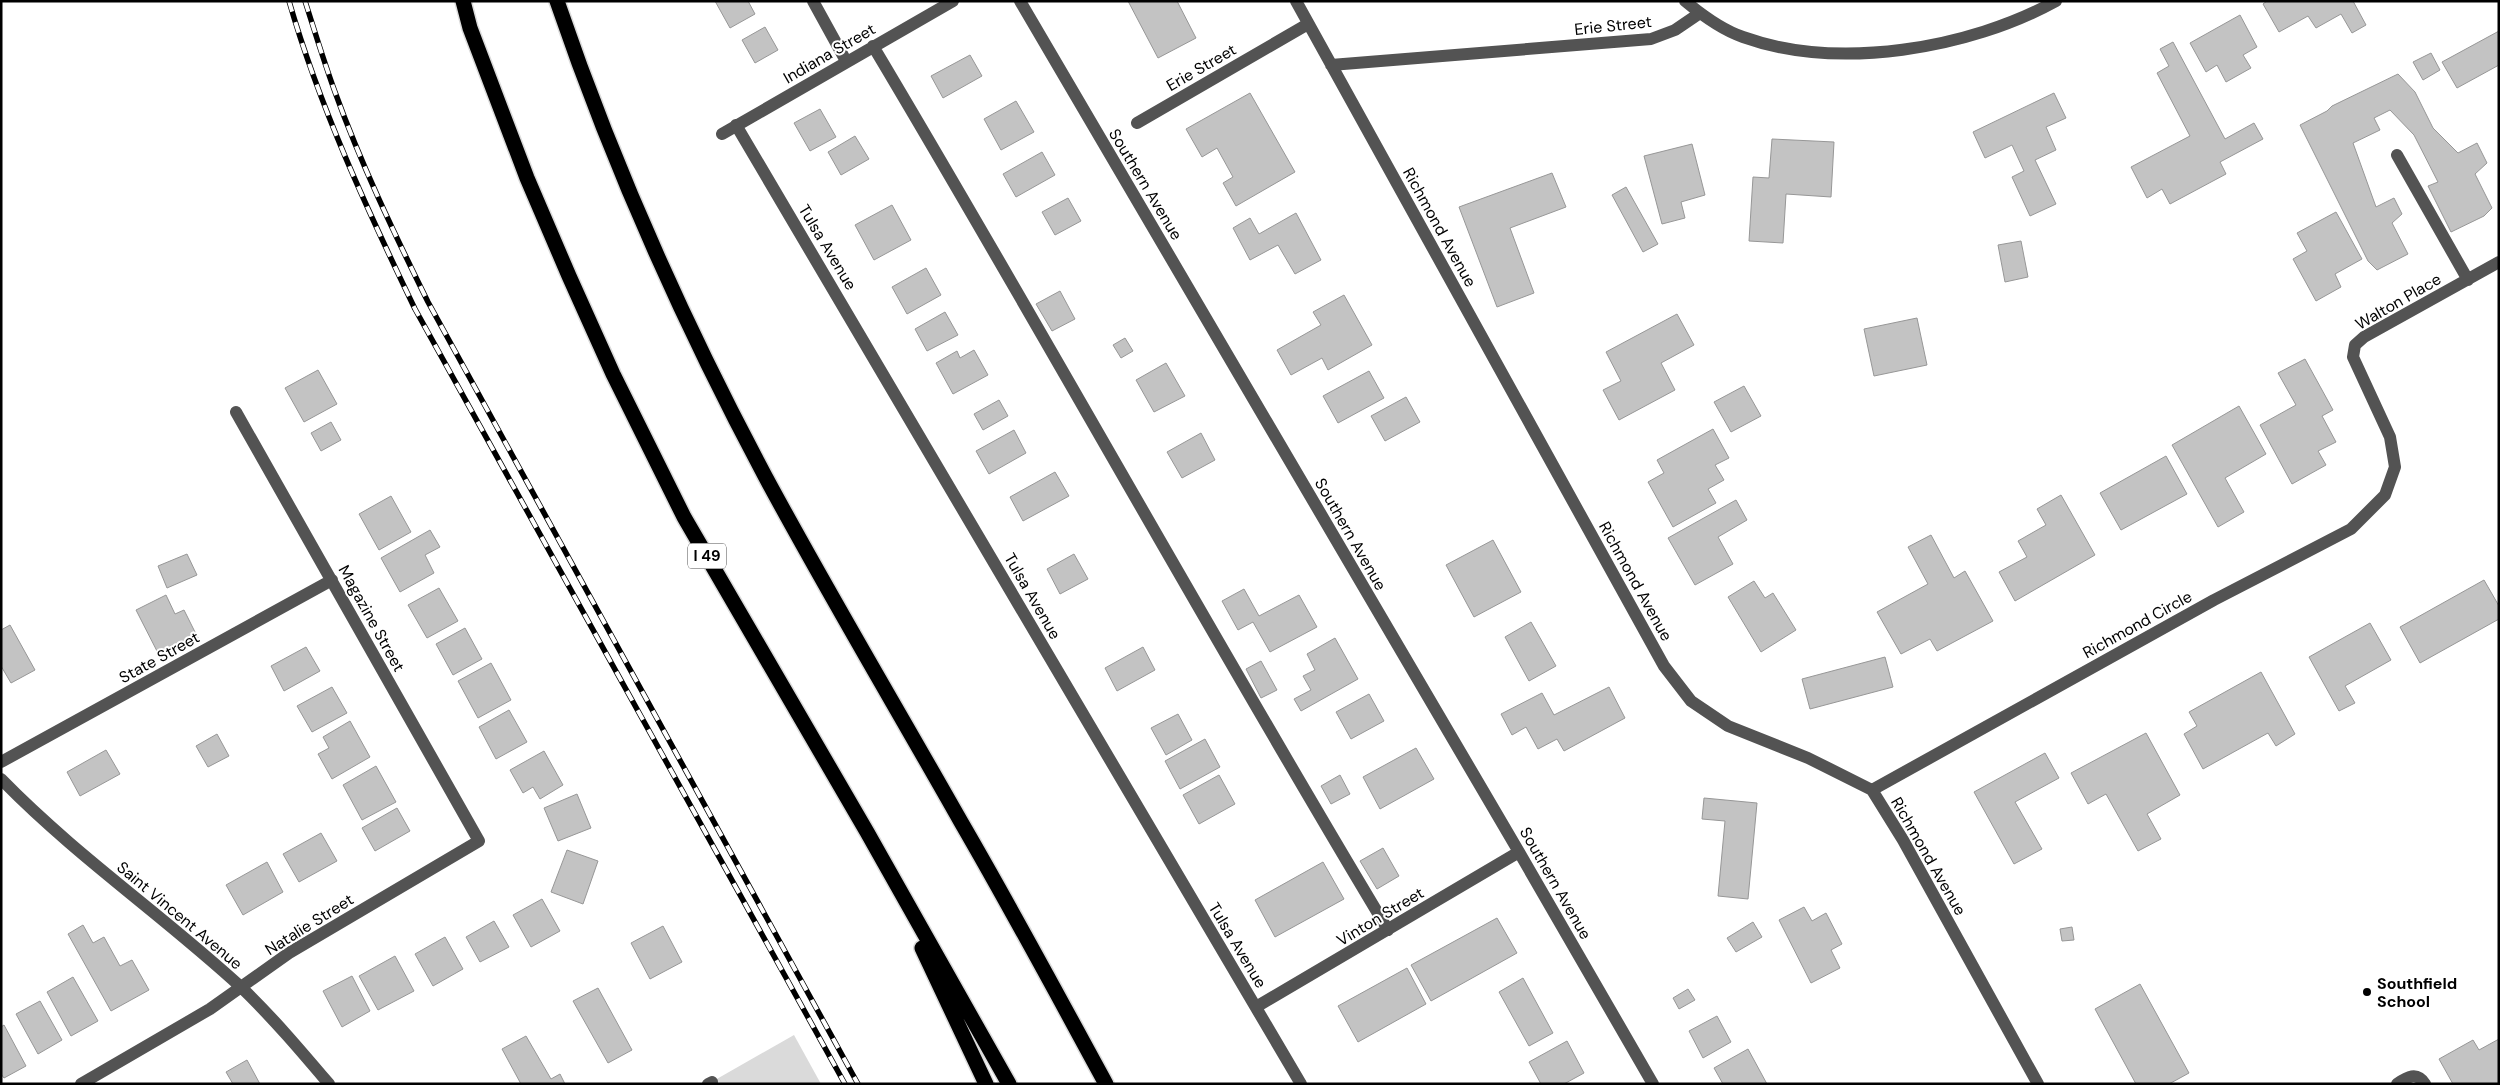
<svg xmlns="http://www.w3.org/2000/svg" width="2500" height="1085" viewBox="0 0 2500 1085" font-family="'DM Sans',sans-serif">
<rect width="100%" height="100%" fill="#fff"/>
<!-- green -->
<path fill="#dadada" d="M794 1035 821 1084H708Z"/>
<!-- building -->
<path fill="#c3c3c3" stroke="#979797" d="M715 1H748L755 14 730 28Z
M1128 1H1177L1196 38 1158 58Z
M2267 1H2353L2366 25 2352 33 2341 14 2316 28 2308 16 2279 32 2263 4Z
M2240 15 2257 47 2243 55 2251 68 2226 82 2217 65 2206 72 2190 43Z
M765 27 778 50 755 63 742 40Z
M2499 31V65L2457 88 2442 62Z
M2173 42 2225 139 2254 123 2263 139 2220 162 2226 174 2170 204 2162 189 2147 198 2131 167 2190 136 2157 73 2169 66 2160 49Z
M2431 53 2440 70 2423 80 2413 62Z
M970 55 982 76 943 98 931 76Z
M2398 74 2415 92 2433 128 2458 153 2477 143 2487 163 2475 174 2492 208 2484 216 2451 232 2428 186 2438 182 2414 135 2390 110 2374 118 2380 130 2353 143 2376 207 2394 198 2402 214 2392 223 2408 254 2377 270 2368 261 2300 125 2327 111 2332 106Z
M1250 93 1295 172 1236 206 1223 183 1233 177 1217 148 1202 157 1186 129Z
M2054 93 2066 118 2046 127 2056 150 2035 160 2056 204 2030 216 2012 177 2024 171 2012 145 1985 158 1973 132Z
M1016 101 1034 132 1001 150 984 119Z
M820 109 836 137 810 151 794 123Z
M855 136 869 159 841 175 828 152Z
M1772 139 1834 142 1831 197 1786 194 1783 243 1749 241 1753 177 1769 178Z
M1692 144 1705 195 1681 202 1685 218 1662 224 1644 156Z
M1042 152 1055 175 1016 197 1003 174Z
M1552 173 1566 207 1510 228 1534 293 1497 307 1459 207Z
M1626 187 1658 244 1643 252 1612 195Z
M1068 198 1081 221 1055 235 1042 212Z
M892 205 911 240 874 260 855 225Z
M2336 212 2362 259 2335 274 2341 287 2316 301 2293 259 2307 251 2297 233Z
M1296 213 1321 260 1295 274 1278 245 1250 260 1233 228 1250 218 1259 234Z
M2021 241 2028 277 2005 282 1998 245Z
M926 268 941 295 907 314 892 287Z
M1060 291 1075 319 1052 331 1036 304Z
M1344 295 1372 345 1328 370 1322 358 1291 375 1277 350 1321 325 1313 312Z
M945 312 958 335 927 351 915 329Z
M1677 314 1694 345 1661 363 1675 390 1619 420 1603 390 1621 381 1606 352Z
M1917 318 1927 365 1874 376 1864 329Z
M1125 338 1133 351 1121 358 1113 345Z
M974 350 988 375 953 394 936 363 957 351 960 358Z
M2305 359 2333 410 2322 416 2336 442 2318 451 2326 465 2292 484 2260 425 2296 405 2278 373Z
M1166 363 1185 396 1154 412 1136 380Z
M318 370 337 404 304 422 285 388Z
M1369 371 1384 398 1338 423 1323 396Z
M1744 386 1761 416 1731 432 1714 402Z
M1406 397 1420 422 1385 441 1371 416Z
M999 400 1008 416 983 430 974 414Z
M2239 406 2266 454 2225 478 2244 512 2218 527 2172 445Z
M331 422 341 440 321 451 311 433Z
M1713 429 1729 458 1715 465 1724 480 1708 489 1716 503 1673 527 1648 482 1664 473 1657 460Z
M1014 430 1026 453 989 474 976 451Z
M1201 433 1215 460 1182 478 1167 452Z
M2166 456 2187 494 2121 530 2100 493Z
M1055 472 1069 496 1023 521 1010 497Z
M2061 495 2095 555 2015 601 1999 572 2027 557 2018 541 2046 525 2037 509Z
M391 496 411 532 379 550 359 514Z
M1736 500 1747 520 1718 537 1733 564 1695 585 1668 538Z
M430 530 440 547 425 555 434 573 400 592 381 558Z
M1931 535 1954 578 1965 571 1993 621 1937 651 1930 639 1901 654 1877 612 1928 584 1908 547Z
M1493 540 1521 592 1474 617 1446 565Z
M187 554 197 575 167 588 158 566Z
M1074 554 1088 579 1060 594 1047 569Z
M2484 580 2499 606V619L2420 663 2400 627Z
M1754 581 1765 598 1773 593 1796 630 1761 652 1728 597Z
M439 588 458 621 427 638 408 605Z
M1244 589 1259 616 1299 595 1317 627 1270 652 1253 622 1238 630 1222 601Z
M166 595 175 614 184 610 198 638 160 657 136 610Z
M1531 622 1556 666 1529 681 1505 637Z
M2370 623 2391 660 2345 686 2355 703 2339 711 2309 657Z
M10 625 35 670 11 683 1 666V630Z
M465 628 482 659 453 675 436 644Z
M1335 638 1358 679 1301 711 1294 699 1311 690 1303 676 1315 670 1307 654Z
M306 647 320 671 284 691 271 666Z
M1143 647 1155 670 1117 691 1105 668Z
M1885 657 1893 687 1810 709 1802 679Z
M1261 661 1277 690 1261 698 1246 669Z
M491 663 511 700 478 718 458 681Z
M2261 672 2295 734 2276 746 2268 733 2203 769 2184 734 2197 726 2189 712Z
M332 687 347 713 312 732 297 706Z
M1609 687 1625 718 1564 751 1557 739 1538 749 1526 727 1512 735 1501 714 1542 693 1554 715Z
M1369 694 1384 721 1351 739 1336 712Z
M509 710 527 742 496 759 479 727Z
M1178 714 1192 740 1166 755 1151 728Z
M350 721 370 757 332 779 318 754 329 748 323 737Z
M2146 733 2180 795 2147 814 2161 839 2138 851 2106 794 2088 804 2071 773Z
M217 734 229 756 208 767 196 746Z
M1205 739 1220 767 1180 789 1165 761Z
M1416 748 1434 779 1380 809 1363 777Z
M106 750 120 774 80 796 67 772Z
M544 751 563 785 540 799 533 787 523 793 510 770Z
M2045 753 2059 778 2015 802 2042 849 2014 864 1974 792Z
M376 766 396 802 362 820 343 785Z
M1219 775 1235 804 1199 824 1183 795Z
M1340 775 1350 794 1331 804 1321 786Z
M577 794 591 828 558 841 544 808Z
M1704 798 1757 803 1748 899 1718 896 1725 821 1702 819Z
M397 808 410 831 375 851 362 828Z
M321 833 337 861 299 882 283 854Z
M1383 848 1399 876 1377 889 1360 861Z
M567 850 598 861 583 904 551 892Z
M267 862 283 892 243 915 226 885Z
M1323 862 1344 899 1275 937 1255 900Z
M542 899 560 931 531 947 513 915Z
M1804 907 1812 921 1826 913 1842 944 1831 950 1840 968 1811 983 1779 920Z
M1497 918 1517 953 1431 1001 1411 965Z
M494 921 509 947 480 962 466 937Z
M1753 922 1762 937 1736 952 1727 938Z
M83 925 93 943 104 937 120 966 132 960 149 990 111 1011 68 934Z
M663 926 682 962 650 979 631 943Z
M2072 927 2074 940 2062 941 2060 929Z
M445 937 463 969 433 986 415 954Z
M395 956 414 991 378 1010 359 976Z
M1407 968 1426 1004 1358 1042 1338 1006Z
M352 976 370 1011 342 1027 323 991Z
M73 977 98 1021 71 1036 47 992Z
M1523 978 1553 1033 1529 1046 1499 992Z
M2140 984 2189 1073 2169 1084H2136L2095 1009Z
M598 988 632 1050 608 1063 573 1001Z
M1688 989 1695 1000 1679 1009 1673 998Z
M40 1001 62 1040 38 1054 16 1014Z
M1717 1016 1731 1042 1703 1058 1689 1031Z
M4 1025 26 1066 4 1078 1 1074V1027Z
M526 1036 551 1079 560 1074 565 1084H521L502 1049Z
M2499 1039V1084H2453L2439 1059 2473 1040 2479 1050Z
M1567 1041 1584 1073 1564 1084H1541L1529 1062Z
M1748 1049 1767 1084H1723L1714 1068Z
M247 1060 260 1084H233L226 1072Z"/>
<g fill="none" stroke-linecap="round" stroke-linejoin="round">
<defs>
<path id="highway" d="M463 1 470 28 527 178 569 276 613 374 684 517 867 832 1009 1084
M557 1C613 165 684 324 765 476 828 593 896 707 961 822 1011 908 1058 996 1106 1084
M922 948 986 1084"/>
</defs>
<!-- highway casing -->
<use href="#highway" stroke="#dbdbdb" stroke-width="18"/>
<!-- minor -->
<path stroke="#535353" stroke-width="12" d="M813 1 846 61
M1020 1 1519 852 1653 1084
M1296 1 1664 666 1691 701 1728 726 1808 758 1872 790 1903 840 2038 1084
M1685 1C1703 16 1722 30 1743 37 1838 71 1969 49 2056 1
M873 46C1048 339 1212 638 1388 930
M1331 65 1651 39 1675 30 1700 13
M1137 123 1308 24
M736 125 1301 1084
M722 134 953 1
M2397 155 2468 280
M1 762 332 580
M1 779C76 856 164 916 242 988 273 1018 301 1051 329 1084
M1872 790 2214 600 2351 529 2385 495 2395 467 2390 437 2353 357 2355 345 2364 337 2499 262
M1256 1007 1519 852
M81 1084 210 1009 289 953 479 841 236 412
M708 1084 712 1082
M2397 1084C2407 1077 2417 1071 2425 1084"/>
<!-- highway -->
<use href="#highway" stroke="#000" stroke-width="15"/>
<defs>
<path id="rail" d="M289 1C320 108 367 209 415 309L845 1084
M305 1C315 32 324 62 335 92 361 164 394 233 428 302L858 1084"/>
</defs>
<!-- rail casing -->
<use href="#rail" stroke="#000" stroke-width="5.5"/>
<!-- rail -->
<use href="#rail" stroke="#fff" stroke-width="4" stroke-dasharray="11" stroke-linecap="butt"/>
</g>
<!-- markers -->
<circle fill="#000" stroke="#fff" stroke-width="2" cx="2367" cy="992" r="5"/>
<g text-anchor="middle" stroke-width="4" stroke-linejoin="round" paint-order="stroke">
<!-- shield labels -->
<rect fill="#fff" stroke="#4c4c4c" stroke-width="1" x="688" y="543.5" width="38" height="25" rx="4"/>
<g font-size="15" font-weight="bold" fill="#000">
<text x="707" y="561">I 49</text>
</g>
<!-- street labels -->
<g font-size="16" fill="#000" stroke="#fff">
<text transform="translate(1613 25) rotate(-6)" y="6">Erie Street</text>
<text transform="translate(829 53) rotate(-30)" y="6">Indiana Street</text>
<text transform="translate(1201 67) rotate(-30)" y="6">Erie Street</text>
<text transform="translate(1146 184) rotate(59)" y="6">Southern Avenue</text>
<text transform="translate(1440 227) rotate(61)" y="6">Richmond Avenue</text>
<text transform="translate(828 247) rotate(59)" y="6">Tulsa Avenue</text>
<text transform="translate(2398 301) rotate(-30)" y="6">Walton Place</text>
<text transform="translate(1351 534) rotate(60)" y="6">Southern Avenue</text>
<text transform="translate(1636 581) rotate(61)" y="6">Richmond Avenue</text>
<text transform="translate(1033 596) rotate(60)" y="6">Tulsa Avenue</text>
<text transform="translate(372 618) rotate(61)" y="6">Magazine Street</text>
<text transform="translate(2137 624) rotate(-29)" y="6">Richmond Circle</text>
<text transform="translate(159 657) rotate(-29)" y="6">State Street</text>
<text transform="translate(1929 856) rotate(60)" y="6">Richmond Avenue</text>
<text transform="translate(1556 883) rotate(60)" y="6">Southern Avenue</text>
<text transform="translate(180 915) rotate(40)" y="6">Saint Vincent Avenue</text>
<text transform="translate(1380 916) rotate(-31)" y="6">Vinton Street</text>
<text transform="translate(309 924) rotate(-32)" y="6">Natalie Street</text>
<text transform="translate(1238 945) rotate(59)" y="6">Tulsa Avenue</text>
</g>
<!-- poi labels -->
<g font-size="16" font-weight="bold" fill="#000" stroke="#fff" text-anchor="start">
<text x="2377" y="989">Southfield<tspan x="2377" dy="18">School</tspan></text>
</g>
</g>
<!-- border -->
<rect width="2500" height="1085" fill="none" stroke="#000000" stroke-width="5"/>
</svg>
